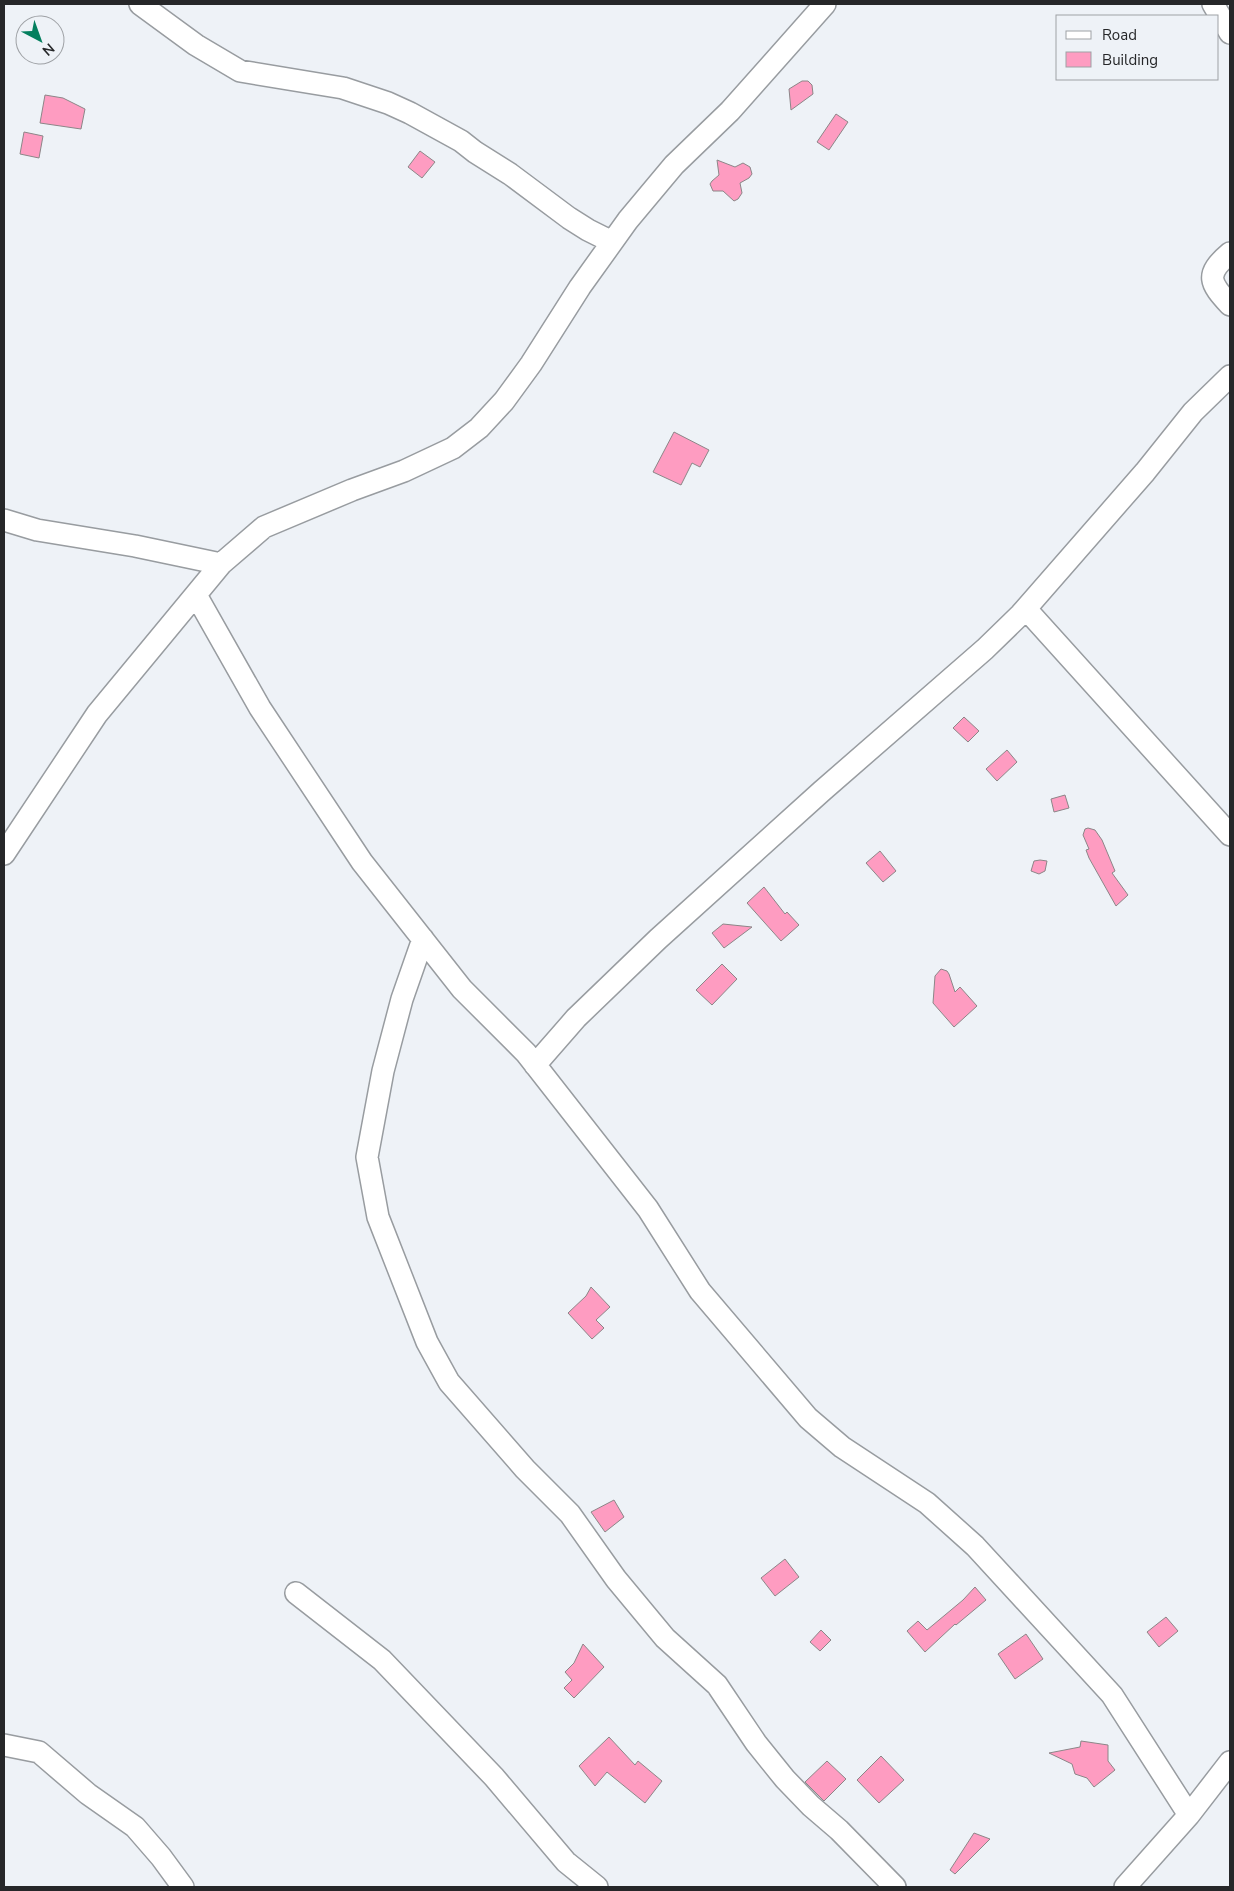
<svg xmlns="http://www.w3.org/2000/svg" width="1234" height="1891" viewBox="0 0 1234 1891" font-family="'Nunito Sans',sans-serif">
<rect width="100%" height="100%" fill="#eef2f7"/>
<!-- building -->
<path fill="#fe9cc1" stroke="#8c8688" d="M802 81H808L812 85 813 94 791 110 789 89Z
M45 95 63 98 85 109 81 129 40 123Z
M836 114 848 122 829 150 817 142Z
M24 132 43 136 39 158 20 154Z
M420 151 435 162 422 178 408 167Z
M717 160 735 167 743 163 750 167 752 174 749 178 740 183 742 193 738 199 734 201 723 191H713L710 184 712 181 719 175Z
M674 432 709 450 700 467 692 463 681 485 653 472Z
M964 717 979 731 968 742 953 728Z
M1007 750 1017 762 997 781 986 769Z
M1065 795 1069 808 1054 812 1051 799Z
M1088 828 1095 830 1102 840 1115 871 1112 873 1128 895 1116 906 1089 858 1086 850 1089 849 1083 835 1085 829Z
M880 851 896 871 883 882 866 863Z
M1040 860 1047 861 1045 871 1039 874 1031 871 1034 861Z
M764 887 785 914 787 912 799 925 781 941 747 903Z
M723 924 752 927 724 948 712 933Z
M722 964 737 979 712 1005 696 990Z
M941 969 947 971 949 974 955 992 960 987 977 1006 954 1027 933 1003 935 976Z
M591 1287 610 1307 596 1320 604 1328 592 1339 568 1313 586 1296Z
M614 1500 624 1517 605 1532 591 1512Z
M785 1559 799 1577 775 1596 761 1578Z
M975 1587 986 1600 956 1625 955 1624 925 1652 907 1631 918 1621 927 1630 963 1600Z
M1166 1617 1178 1631 1159 1647 1147 1632Z
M821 1630 831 1640 820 1651 810 1642Z
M1026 1634 1043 1659 1015 1679 998 1654Z
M583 1644 604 1667 574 1698 564 1688 572 1680 565 1672 574 1663Z
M609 1737 635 1765 638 1761 662 1781 645 1803 607 1772 595 1786 579 1766Z
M1081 1741 1108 1745V1761L1115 1770 1094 1787 1087 1778 1075 1774 1072 1764 1049 1753 1080 1747Z
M881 1756 904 1780 879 1803 857 1780Z
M827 1761 846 1779 824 1801 805 1782Z
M974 1833 990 1839 955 1874 950 1870Z"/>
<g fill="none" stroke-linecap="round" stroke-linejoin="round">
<defs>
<path id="street" d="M140 4 196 45 240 71 343 88 388 103 410 113 461 141 475 152 510 174 569 218 588 230 612 242
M1213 4 1230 33
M1230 253C1204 275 1210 283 1230 305
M4 520 37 530 135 546 221 564
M196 595 260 708 362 862 462 989 526 1053 648 1209 700 1291 808 1418 842 1447 927 1503 975 1546 1112 1695 1189 1815
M1026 609 1230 835
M4 854 97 714 221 564 264 527 352 490 404 471 453 448 479 428 504 401 531 364 580 287 628 220 674 165 730 111 825 4
M423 939 402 999 383 1071 367 1157 378 1217 427 1342 449 1382 525 1469 570 1514 616 1579 665 1638 717 1685 756 1743 785 1779 811 1806 839 1830 895 1887
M535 1065 576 1018 658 939 822 791 985 649 1021 614 1145 472 1193 412 1230 376
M296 1593 382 1660 494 1777 566 1862 597 1887
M4 1745 39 1752 88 1794 135 1827 161 1857 183 1887
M1125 1887 1189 1815 1230 1762"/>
</defs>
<!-- street casing -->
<use href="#street" stroke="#989ca0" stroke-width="24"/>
<!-- street -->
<use href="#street" stroke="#fff" stroke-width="21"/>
</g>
<!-- border -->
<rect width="1234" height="1891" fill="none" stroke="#262729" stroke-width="10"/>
<!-- legend -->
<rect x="1056" y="15" width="162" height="65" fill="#eef2f7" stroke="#9ea1a5"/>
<rect x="1066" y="31" width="25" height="8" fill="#ffffff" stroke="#9ea1a5"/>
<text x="1102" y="40" font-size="15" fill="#262729">Road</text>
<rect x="1066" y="52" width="25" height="15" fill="#fe9cc1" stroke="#9ea1a5"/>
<text x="1102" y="65" font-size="15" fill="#262729">Building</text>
<!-- north arrow -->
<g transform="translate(40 40) rotate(139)"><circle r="24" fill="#eef2f7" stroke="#9ea1a5"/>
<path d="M0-4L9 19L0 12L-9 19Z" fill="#047f5e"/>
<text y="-8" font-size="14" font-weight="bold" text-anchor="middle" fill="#262729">N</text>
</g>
</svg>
